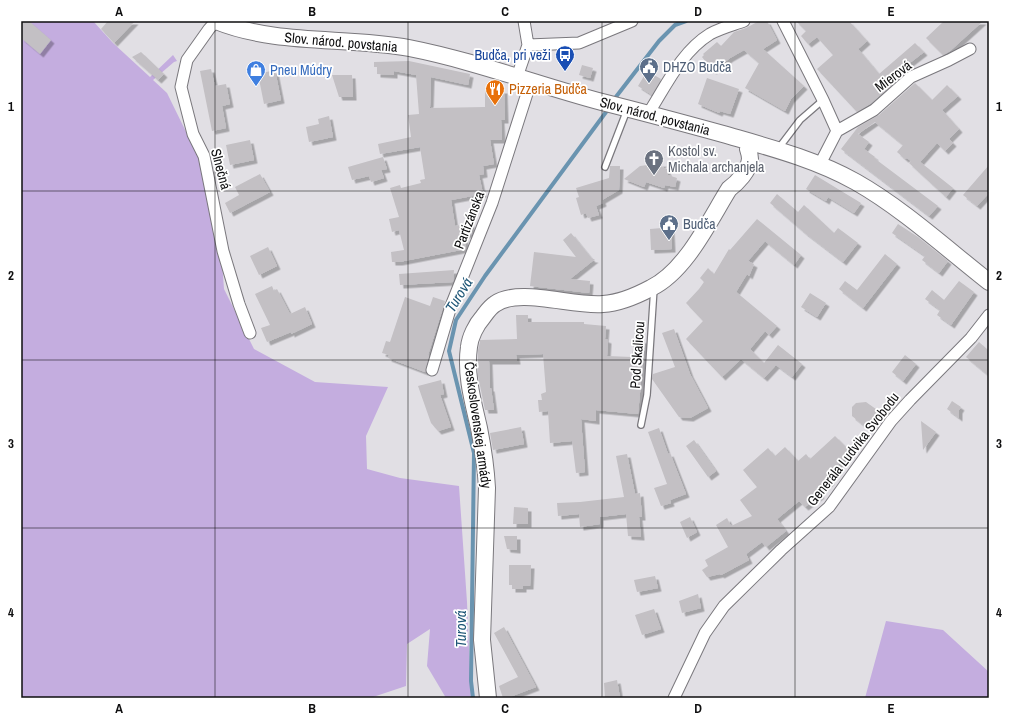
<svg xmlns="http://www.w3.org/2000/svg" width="1010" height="719" viewBox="0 0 1010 719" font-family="'Archivo Narrow',sans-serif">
<defs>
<filter id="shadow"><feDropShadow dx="3.5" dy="3.5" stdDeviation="0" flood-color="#0004"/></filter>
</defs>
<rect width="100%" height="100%" fill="#e1dfe4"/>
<!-- green -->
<path fill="#c4addf" d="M21 21H93L113 43 150 77 173 55 177 61 174 62 153 80 167 93 217 195 224 289 254 349 315 382 388 387 366 436 367 469 400 478 459 486 467 602 471 698H446L427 666 430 629 407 644 406 686 370 698H21Z
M886 621 943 630 989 672V698H865Z"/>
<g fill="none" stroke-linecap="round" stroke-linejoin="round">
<!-- stream -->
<path stroke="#6a94b0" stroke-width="4" d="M612 102 659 41 675 25 686 21
M473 698 471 681 474 453 449 351 456 320 485 276 609 108"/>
</g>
<!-- building -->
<path fill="#c3c0c4" filter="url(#shadow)" d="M21 21H29L51 40 40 54 21 38Z
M108 21H135L114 43 101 29Z
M759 21H767L777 40 763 49 804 86 791 99 785 111 745 88 759 63 744 50 730 58 713 71 702 57 704 55 703 54 717 42 721 46 734 32 746 28Z
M796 21H849L867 41 858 49 879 74 915 43 924 52 902 69 905 73 870 104 857 112 817 69 833 55 817 37 808 44 801 36 806 31Z
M944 21H983L950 51 943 55 926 38Z
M141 52 164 74 158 80 132 57Z
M409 61 470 74 468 85 431 77 430 108 485 107V90H504L505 120H501L502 140H490L494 164 483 166 484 174 479 175 483 194 451 200 455 226 471 223 472 234 464 235 466 249 399 262H392L391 252 404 250 399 230 392 232 389 219 399 217 390 188 400 185 401 188 421 183 420 180 425 179 420 147 380 154 378 144 411 137 408 115 419 114 416 75 394 71V75L377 74V67H374V62Z
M582 65 593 68 590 78 579 75Z
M211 69 215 86 226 84 230 104 222 106 226 128 212 131 200 71Z
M275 70 281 100 264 104 258 74Z
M647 71 661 79 652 95 638 86Z
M332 75H352L353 97H339Z
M707 78 739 89 730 114 720 111 719 113 698 104Z
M915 83 932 100 947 85 958 96 942 110 959 129 949 139 953 143 945 151 937 143 920 162 953 188 946 197 909 163 911 161 907 158 905 159 897 152 903 145 875 122 858 134 869 142 864 149 875 157 874 158 938 206 929 216 841 149 858 127 879 115Z
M329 116 333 137 309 142 306 127 319 124 318 119Z
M250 140 254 160 230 165 226 145Z
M383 157 387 169 381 170 384 178 371 182 369 176 352 180 348 167Z
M663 163 661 167 667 169V171L668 172V175L677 178 675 187 665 185 664 188 646 182 644 187 624 179 640 166Z
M989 165V193L977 206 963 195Z
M610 166H620L619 190 602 200 603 203 596 206 599 215 588 218 586 213 581 215 576 198 579 197 576 188 609 178Z
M260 174 270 192 230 213 225 203 239 195 235 187Z
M815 175 861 203 854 213 828 197 826 201 806 189Z
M777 194 798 212 804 205 834 233 838 228 858 243 843 262 805 233 770 203Z
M757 219 801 255 794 265 765 241 748 261 754 264 749 276 747 274 736 292 777 326 769 335 765 331 750 349 764 363 778 345 802 364 792 377 776 365 764 378 741 359 722 377 686 339 703 321 686 303 699 289 704 282 700 278 708 268 714 274 729 249 730 250Z
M898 224 918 237 948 261 939 273 922 260 925 256 892 233Z
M662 228 671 229 672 249 651 250 650 229Z
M571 233 592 259H595L570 279 590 281 589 293 530 286 534 252 576 257 563 240Z
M268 247 277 266 259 275 250 256Z
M885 254 897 264 863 308 839 289 845 281 857 290Z
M454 270 453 282 400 285 399 274Z
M959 281 974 292 951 325 937 315 940 310 925 299 932 290 944 300Z
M272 286 274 291 277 289 290 314 305 307 312 324 291 334V332L267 342 261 328 270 325 255 294Z
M810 293 826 303 817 317 801 307Z
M405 297 430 306 433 297 445 301 428 355 429 356 425 372 388 358 389 355 382 353 386 341 390 342Z
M516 315H528V322H584V324L606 326 605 339 608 340 607 356 632 357 634 339 645 340 638 414 596 410V421L581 419 585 472 576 473 572 441 550 443 548 411 539 412 538 400H542L541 394 546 392 543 354 516 355 517 361H489L490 388H491L494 410H485L478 376V350L480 342V340L517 339Z
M674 329 690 374 708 408 690 418 679 417 652 379 653 374 675 367 662 333Z
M979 342 989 351V376L966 357Z
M905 355 916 364 903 381 892 372Z
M441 380 444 394 440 395 451 427 438 431 431 423 418 386Z
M952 401 961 407 959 410V418L947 409Z
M866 402 880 412 867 428 852 416V407L856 403Z
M921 421 936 432 923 450Z
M521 427 524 444 493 450 490 433Z
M659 428 668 454 670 453 686 494 670 500 671 503 661 506 654 488 667 484 648 432Z
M835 436 851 452 826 476 831 481 819 492 821 495 805 507 799 501 777 519 786 531 766 547 762 542 746 554 749 560 721 575 720 574 707 577 702 570 708 566 705 560 728 547 716 525 727 518 731 526 752 516 740 500 757 487 743 470 768 448 775 456 785 447 798 461 806 454 810 459Z
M694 440 716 471 708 477 686 446Z
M627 454 635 494 640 493 642 517H639L641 537 628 536 626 514 600 517V524L580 527 579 514 558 516 557 503 580 502 624 497 616 456Z
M514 507 528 508V524H513Z
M690 517 697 532 687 538 680 522Z
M504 536H517V550L507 549Z
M509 565H531L530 586H523V589H512V585H509Z
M655 576 658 588 637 592 634 580Z
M698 594 701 608 682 613 679 601Z
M654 609 661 629 642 635 635 615Z
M504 627 536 687 507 698H503L499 686 518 677 494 633Z
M617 680 620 698H605L604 683Z"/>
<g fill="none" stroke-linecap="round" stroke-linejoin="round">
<defs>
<path id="lane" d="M778 149 800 120 823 100
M605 167 627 110
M641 425 647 395 654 288"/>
<path id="street" d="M216 21 209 29 187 60 181 87 193 134 204 156 223 251 239 304 250 333
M783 21 823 100 837 131 820 164
M528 45 579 43 632 21
M517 77 528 45 524 21
M648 114C666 86 681 52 710 34 721 28 733 25 744 21
M837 131 874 110 911 77 949 60 970 49
M432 370 451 306 492 203 531 81
M674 698 705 633 724 606 781 550 829 507 891 421 910 400 971 338 989 315"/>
<path id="secondary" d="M216 21C278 46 346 36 409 48 475 61 538 85 602 102 642 112 683 123 723 134 768 147 815 159 856 182 902 208 947 249 989 282
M488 698 482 640 487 488C486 468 483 448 479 428 473 402 465 374 469 347 470 337 476 325 483 317 486 313 490 307 495 304 518 287 574 307 603 304 620 303 636 296 651 288 686 271 709 221 729 189 737 183 749 171 750 159 750 156 749 152 748 149"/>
</defs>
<!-- lane casing -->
<use href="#lane" stroke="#7a787d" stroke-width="8"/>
<!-- street casing -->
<use href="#street" stroke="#7a787d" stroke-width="13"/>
<!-- secondary casing -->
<use href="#secondary" stroke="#7a787d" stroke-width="18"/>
<!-- lane -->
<use href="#lane" stroke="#fff" stroke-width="5.5"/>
<!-- street -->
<use href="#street" stroke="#fff" stroke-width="11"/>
<!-- secondary -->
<use href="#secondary" stroke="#fff" stroke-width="16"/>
</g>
<!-- grid -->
<path fill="none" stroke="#0e0e0f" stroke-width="1" stroke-opacity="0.55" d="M215 21V698M408 21V698M602 21V698M795 21V698M21 191H989M21 360H989M21 528H989"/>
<!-- icons -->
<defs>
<symbol id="bus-pin" viewBox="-11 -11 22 30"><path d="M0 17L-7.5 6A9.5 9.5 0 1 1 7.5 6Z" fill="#1a4fb4" stroke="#fff"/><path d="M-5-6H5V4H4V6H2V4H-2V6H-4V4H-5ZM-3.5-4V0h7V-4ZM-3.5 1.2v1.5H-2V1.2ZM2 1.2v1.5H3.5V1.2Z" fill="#fff"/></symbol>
<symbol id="civic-pin" viewBox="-11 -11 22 30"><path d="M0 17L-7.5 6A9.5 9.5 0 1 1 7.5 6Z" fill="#5c6f8a" stroke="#fff"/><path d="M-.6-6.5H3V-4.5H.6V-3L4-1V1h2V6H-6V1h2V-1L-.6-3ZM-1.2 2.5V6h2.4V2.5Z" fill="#fff"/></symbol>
<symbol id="shop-pin" viewBox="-11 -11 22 30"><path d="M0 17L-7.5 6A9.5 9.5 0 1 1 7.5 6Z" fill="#3f7fe0" stroke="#fff"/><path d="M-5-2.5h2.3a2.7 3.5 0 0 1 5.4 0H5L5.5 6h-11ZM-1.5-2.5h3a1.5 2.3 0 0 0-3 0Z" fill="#fff"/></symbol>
<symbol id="restaurant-pin" viewBox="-11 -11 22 30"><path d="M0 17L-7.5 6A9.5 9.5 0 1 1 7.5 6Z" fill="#e8710a" stroke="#fff"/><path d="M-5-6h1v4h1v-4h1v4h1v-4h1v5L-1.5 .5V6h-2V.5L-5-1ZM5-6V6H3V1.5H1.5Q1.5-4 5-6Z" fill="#fff"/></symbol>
<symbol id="church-pin" viewBox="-11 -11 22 30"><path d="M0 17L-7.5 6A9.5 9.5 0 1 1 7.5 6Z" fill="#6b7280" stroke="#fff"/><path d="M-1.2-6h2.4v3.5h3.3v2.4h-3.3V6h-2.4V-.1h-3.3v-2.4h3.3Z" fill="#fff"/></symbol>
</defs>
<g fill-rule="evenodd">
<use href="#bus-pin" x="554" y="44" width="22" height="30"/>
<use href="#civic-pin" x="638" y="56" width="22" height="30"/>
<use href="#shop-pin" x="245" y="59" width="22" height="30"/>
<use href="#restaurant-pin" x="484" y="78" width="22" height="30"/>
<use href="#church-pin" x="643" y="148" width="22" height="30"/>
<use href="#civic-pin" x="658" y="213" width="22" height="30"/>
</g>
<g text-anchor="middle" stroke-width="3.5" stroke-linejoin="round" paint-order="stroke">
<!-- street labels -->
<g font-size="14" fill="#0e0e0f" stroke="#fff">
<text transform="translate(341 42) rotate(5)" y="5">Slov. národ. povstania</text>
<text transform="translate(893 76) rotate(-37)" y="5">Mierová</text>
<text transform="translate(655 116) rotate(15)" y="5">Slov. národ. povstania</text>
<text transform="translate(221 169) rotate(75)" y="5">Slnečná</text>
<text transform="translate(469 220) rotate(-69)" y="5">Partizánska</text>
<text transform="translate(637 355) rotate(-86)" y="5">Pod Skalicou</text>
<text transform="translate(478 425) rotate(82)" y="5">Československej armády</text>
<text transform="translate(853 449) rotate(-52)" y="5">Generála Ludvika Svobodu</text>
</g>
<!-- transit labels -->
<g font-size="14" fill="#164399" stroke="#fff" text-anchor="end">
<text x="551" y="60">Budča, pri veži</text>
</g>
<!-- service labels -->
<g font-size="14" fill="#4e5e75" stroke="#fff" text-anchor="start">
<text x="663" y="72">DHZO Budča</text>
<text x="683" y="229">Budča</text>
</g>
<!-- shop labels -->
<g font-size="14" fill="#366cbe" stroke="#fff" text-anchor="start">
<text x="270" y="75">Pneu Múdry</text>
</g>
<!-- food labels -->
<g font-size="14" fill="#c56008" stroke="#fff" text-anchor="start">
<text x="509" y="94">Pizzeria Budča</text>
</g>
<!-- worship labels -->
<g font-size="14" fill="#5b616d" stroke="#fff" text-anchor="start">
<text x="668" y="156">Kostol sv.<tspan x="668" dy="16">Michala archanjela</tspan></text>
</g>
<!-- water labels -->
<g font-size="15" font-style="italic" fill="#1d5576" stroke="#fff">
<text transform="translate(459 295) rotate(-58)" y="5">Turová</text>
<text transform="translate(461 629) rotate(-90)" y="5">Turová</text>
</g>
</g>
<!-- border -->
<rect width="1010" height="719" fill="none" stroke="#ffffff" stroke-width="44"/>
<rect x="22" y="22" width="966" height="675" fill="none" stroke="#0e0e0f" stroke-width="1.5"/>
<g font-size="13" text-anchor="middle" font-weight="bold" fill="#0e0e0f">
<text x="119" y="16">A</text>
<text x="312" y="16">B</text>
<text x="505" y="16">C</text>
<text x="698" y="16">D</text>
<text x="891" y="16">E</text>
<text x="11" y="111">1</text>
<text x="999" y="111">1</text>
<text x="11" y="280">2</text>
<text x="999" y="280">2</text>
<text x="11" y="448">3</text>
<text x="999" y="448">3</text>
<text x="11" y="617">4</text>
<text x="999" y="617">4</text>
<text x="119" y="713">A</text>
<text x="312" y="713">B</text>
<text x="505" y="713">C</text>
<text x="698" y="713">D</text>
<text x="891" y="713">E</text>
</g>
</svg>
